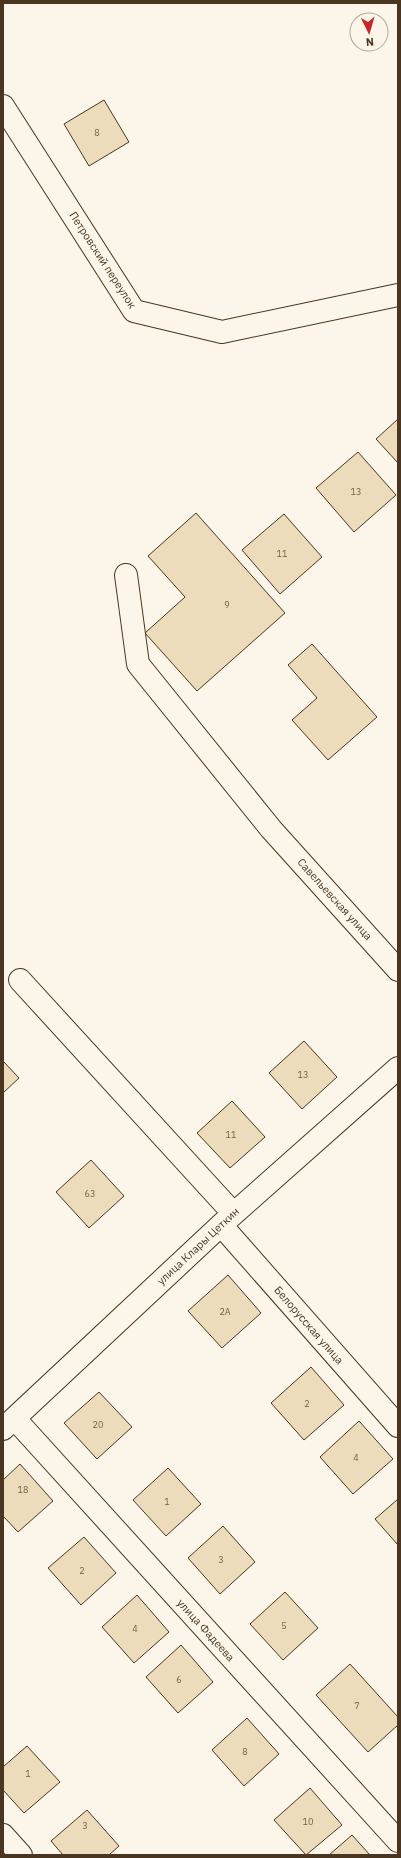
<svg xmlns="http://www.w3.org/2000/svg" width="401" height="1858" viewBox="0 0 401 1858" font-family="'IBM Plex Sans',sans-serif">
<rect width="100%" height="100%" fill="#fbf6e9"/>
<!-- building -->
<path fill="#ecdcbc" stroke="#4a3520" d="M104 100 129 142 89 166 64 124Z
M398 419V463L376 439Z
M358 452 396 495 354 532 316 488Z
M196 513 285 613 197 691 145 633 185 597 148 556Z
M284 514 322 557 280 594 242 550Z
M312 644 377 717 328 760 292 720 317 698 288 665Z
M304 1041 337 1077 302 1109 269 1073Z
M3 1061 19 1078 3 1093Z
M232 1101 265 1137 230 1168 197 1133Z
M91 1160 124 1196 89 1228 56 1192Z
M228 1275 261 1313 222 1348 188 1311Z
M311 1367 344 1405 304 1440 271 1403Z
M99 1392 132 1427 97 1459 64 1423Z
M359 1421 393 1459 353 1494 320 1457Z
M20 1464 53 1501 18 1532 3 1516V1480Z
M168 1468 201 1504 166 1536 133 1500Z
M398 1499V1545L375 1519Z
M223 1526 255 1562 220 1594 188 1558Z
M84 1537 116 1573 81 1605 48 1568Z
M285 1592 318 1628 283 1660 250 1624Z
M137 1595 169 1632 134 1663 102 1627Z
M181 1645 213 1682 178 1713 146 1677Z
M350 1664 398 1717V1725L368 1752 316 1695Z
M247 1718 279 1754 244 1786 212 1750Z
M27 1746 60 1782 24 1813 3 1790V1767Z
M310 1788 342 1825 306 1855 274 1820Z
M87 1810 119 1846 109 1855H63L51 1841Z
M352 1835 370 1855H329Z"/>
<g fill="none" stroke-linecap="round" stroke-linejoin="round">
<defs>
<path id="minor" d="M3 106 134 311 222 332 398 295
M126 575 138 664 271 829 398 970
M20 980 233 1213
M221 1225 398 1426
M15 1419 398 1841
M3 1429 221 1225 398 1068
M3 1835 21 1855"/>
</defs>
<!-- minor casing -->
<use href="#minor" stroke="#4a3520" stroke-width="24"/>
<!-- minor -->
<use href="#minor" stroke="#fbf6e9" stroke-width="22"/>
</g>
<g text-anchor="middle" stroke-width="3" stroke-linejoin="round" paint-order="stroke">
<!-- number labels -->
<g font-size="9" fill="#725f47">
<text x="97" y="136">8</text>
<text x="356" y="495">13</text>
<text x="282" y="557">11</text>
<text x="227" y="608">9</text>
<text x="303" y="1078">13</text>
<text x="231" y="1138">11</text>
<text x="90" y="1197">63</text>
<text x="225" y="1315">2А</text>
<text x="307" y="1407">2</text>
<text x="98" y="1428">20</text>
<text x="356" y="1461">4</text>
<text x="23" y="1493">18</text>
<text x="167" y="1505">1</text>
<text x="221" y="1563">3</text>
<text x="82" y="1574">2</text>
<text x="284" y="1629">5</text>
<text x="135" y="1632">4</text>
<text x="179" y="1683">6</text>
<text x="357" y="1709">7</text>
<text x="245" y="1755">8</text>
<text x="28" y="1777">1</text>
<text x="308" y="1825">10</text>
<text x="85" y="1829">3</text>
</g>
<!-- street labels -->
<g font-size="11" fill="#4a3520" stroke="#fbf6e9">
<text transform="translate(103 260) rotate(57)" y="4">Петровский переулок</text>
<text transform="translate(335 899) rotate(48)" y="4">Савельевская улица</text>
<text transform="translate(198 1246) rotate(-43)" y="4">улица Клары Цеткин</text>
<text transform="translate(309 1325) rotate(49)" y="4">Белорусская улица</text>
<text transform="translate(206 1630) rotate(48)" y="4">улица Фадеева</text>
</g>
</g>
<!-- border -->
<rect width="401" height="1858" fill="none" stroke="#4a3520" stroke-width="8"/>
<!-- north arrow -->
<g transform="translate(369 32) rotate(175)"><circle r="19" fill="#fbf6e9" stroke="#b4a999"/>
<path d="M0-3L7 15L0 10L-7 15Z" fill="#c62828"/>
<text y="-6" font-size="11" font-weight="bold" text-anchor="middle" fill="#4a3520">N</text>
</g>
</svg>
